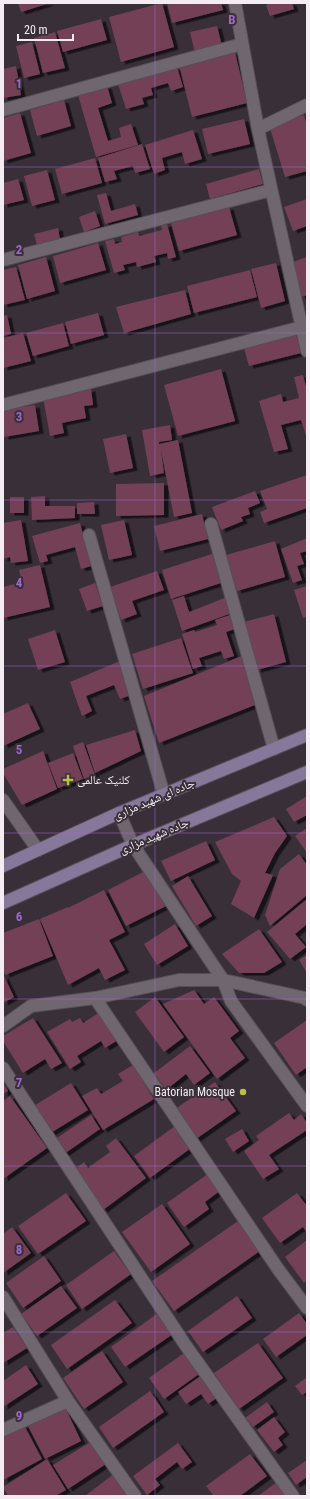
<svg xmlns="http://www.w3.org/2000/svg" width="310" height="1499" viewBox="0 0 310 1499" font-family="'Roboto Condensed','Noto Naskh Arabic',sans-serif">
<defs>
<filter id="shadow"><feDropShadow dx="4.5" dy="2.5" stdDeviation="0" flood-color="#0009"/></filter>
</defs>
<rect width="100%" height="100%" fill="#382f38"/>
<!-- building -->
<path fill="#734056" filter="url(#shadow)" d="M18 3H50L21 12Z
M162 3 174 47 121 62 109 17Z
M167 3H221L223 10 172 23Z
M271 3H292L294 9 270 16 266 5Z
M101 19 107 40 63 52 57 31Z
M217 26 222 46 195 53 190 32Z
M55 32 65 68 43 73 34 38Z
M32 42 40 74 24 78 16 46Z
M235 52 247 103 192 117 179 65Z
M16 66 21 95 3 98V69Z
M177 67 183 87 171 91 168 83 151 88 153 95 142 98 144 104 126 109 118 84Z
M107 86 112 103 98 108 108 141 121 137 119 128 131 124 138 145 96 157 78 95Z
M64 100 71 126 37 136 30 110Z
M20 113 31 153 3 161V118Z
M304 115 307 125V171L285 177 269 125Z
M244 119 250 144 208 154 202 129Z
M193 130 202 159 185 164 182 152 162 158 165 170 154 174 145 145Z
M142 144 150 169 135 173 133 166 114 171 117 179 105 182 98 158Z
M95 158 102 183 62 194 55 169Z
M259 169 263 184 210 199 206 184Z
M47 170 55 200 32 206 24 176Z
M18 179 24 200 3 205V183Z
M106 193 111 211 135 204 138 215 105 224 97 195Z
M307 199V226L293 231 284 207Z
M229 207 237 235 179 251 171 223Z
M95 211 100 226 84 232 79 217Z
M167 224 176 257 168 259 167 253 154 256 156 262 137 267 136 262 123 265 125 270 114 273 105 241 114 239 115 244 122 242 121 237 138 232 139 236 162 230 161 226Z
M58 228 60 239 37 245 34 234Z
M98 243 106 270 60 283 53 256Z
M46 257 55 291 27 299 18 265Z
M307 257V295L301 297 293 262Z
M276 263 285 301 261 308 251 269Z
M16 267 25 300 3 305V270Z
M250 270 257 297 194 313 187 286Z
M185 290 191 314 124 333 116 307Z
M98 313 104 335 71 344 65 322Z
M7 315 11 334 3 336V316Z
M63 323 69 346 33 356 26 333Z
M295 331 301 353 249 366 243 345Z
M23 333 31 361 3 368V338Z
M221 369 235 421 178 436 164 385Z
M303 375 307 390V439L301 420 281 425 288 449 274 452 259 401 281 394 283 402 299 398 294 377Z
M91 389 93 405 84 406 86 418 62 423 64 433 50 436 43 397Z
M35 405 39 431 4 437 3 410Z
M170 425 172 440 159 442V444L178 440 192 513 174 517 161 450 164 473 150 476 142 430Z
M126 434 133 468 110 473 103 439Z
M307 475V508L264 523 260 512 267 509 260 491Z
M164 483V515L116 516V484Z
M255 491 260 503 248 508 250 514 241 517 243 521 221 530 212 507Z
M45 496V506H75V518L32 520 31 497Z
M10 497H24V513H10Z
M94 502 95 514H77V503Z
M202 514 208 539 160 551 154 526Z
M21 520 28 561 11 563 10 557 3 559V523Z
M124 520 132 555 109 560 101 525Z
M80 523 91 566 81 569 75 547 46 555 48 561 40 563 32 536Z
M307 538V551L300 553 304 564 297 566 302 580 293 583 281 549Z
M275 541 285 577 237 591 226 555Z
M215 553 224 582 171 599 162 570Z
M40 565 50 607 3 618V587L22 582 19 570Z
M157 571 164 590 132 601 137 614 121 620 110 587Z
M95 583 103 606 87 611 79 589Z
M307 586V617L303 618 294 590Z
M184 596 189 612 227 597 232 613 182 631 172 600Z
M274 614 286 662 257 670 244 622Z
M230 615 235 629 226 632 234 656 224 659 221 651 199 658 202 666 193 669 182 634 194 630 195 632 217 625 215 620Z
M55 630 65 662 38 670 28 639Z
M181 638 193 673 143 689 132 654Z
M244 655 257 704 159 743 144 696Z
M120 661 131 695 120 699 114 685 86 696 92 711 82 716 70 682Z
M28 703 40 729 3 746V714Z
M135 730 141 751 95 773 86 745Z
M83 742 95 775 84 779 73 746Z
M43 751 57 789 22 805 3 773V769Z
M73 753 83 779 58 788 48 763Z
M307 796V815L294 822 286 809Z
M274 817 287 836 275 853 265 873 273 875 254 918 231 904 241 881 232 874 215 842Z
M307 828V853L295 836Z
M206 841 215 860 171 881 161 861Z
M299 854 307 865V895L270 926 265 915 280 869Z
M147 870 166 906 126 926 108 890Z
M188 876 212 916 196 926 172 886Z
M104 890 125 932 109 940 125 970 105 980 99 968 68 985 40 919 68 907V908Z
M307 899V924L295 934 306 947 290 959 267 932Z
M39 919 53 956 5 975 3 969V933Z
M175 924 188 946 157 965 144 944Z
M259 929 282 962 264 973H239L222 954Z
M307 955V973L299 960Z
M3 974 14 997 3 1003Z
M194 990 204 1004 214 997 239 1031 230 1038 245 1058 217 1079 163 1004Z
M155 997 184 1037 164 1052 135 1012Z
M100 1012 118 1040 105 1048 101 1041 77 1056 81 1062 70 1069 47 1032 70 1019 72 1022 80 1018 83 1023Z
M33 1018 62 1063 51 1069 45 1059 23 1073 3 1041V1036Z
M307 1020V1067L296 1075 274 1043Z
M190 1046 210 1073 194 1085 186 1074 166 1090 154 1073Z
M133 1065 154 1099 103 1130 82 1096 97 1088 101 1094 123 1081 118 1074Z
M215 1082 236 1111 196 1139 175 1109Z
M3 1083 8 1091 3 1094Z
M71 1083 88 1110 49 1134 32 1107Z
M10 1096 47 1148 3 1179V1101Z
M289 1113 294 1120 301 1114 307 1123V1130L269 1155 279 1169 263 1179 244 1151 259 1140 256 1136Z
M91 1115 100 1129 64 1154 54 1140Z
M175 1126 191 1148 150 1178 134 1156Z
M242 1129 249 1141 233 1152 225 1139Z
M116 1138 146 1178 103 1210 74 1170 84 1162 88 1168 110 1152 106 1146Z
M209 1173 221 1190 205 1202 209 1209 184 1227 167 1203Z
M66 1193 86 1221 38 1254 18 1226Z
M297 1193 307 1206V1233L303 1227 280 1243 262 1218Z
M162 1204 190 1244 151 1272 122 1232Z
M238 1221 260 1251 174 1311 152 1281Z
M12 1227 31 1253 3 1273V1234Z
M307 1240V1281L304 1283 285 1257Z
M114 1251 131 1274 82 1309 66 1285Z
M44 1256 61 1281 23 1308 6 1283Z
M61 1286 77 1308 37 1336 21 1314Z
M237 1296 252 1318 203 1352 188 1331Z
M115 1300 132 1323 67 1369 51 1345Z
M158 1313 173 1334 125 1367 111 1347Z
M299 1313 307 1324V1335L276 1357 263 1339Z
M13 1327 27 1348 3 1363V1333Z
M258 1343 283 1378 239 1409 214 1373Z
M102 1351 123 1382 84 1409 63 1378Z
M184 1353 199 1374 164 1399 149 1378Z
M26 1365 38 1384 3 1407V1381Z
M202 1375 218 1397 208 1404 201 1394 186 1404 178 1392Z
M307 1377V1392L302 1395 295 1386Z
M150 1391 164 1412 113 1448 99 1427Z
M267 1402 274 1412 253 1427 245 1418Z
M64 1405 81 1441 45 1459 27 1424Z
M274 1417 285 1432 278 1438 283 1445 274 1452 257 1430Z
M24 1425 42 1459 3 1480V1436Z
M92 1441 106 1464 68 1489 53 1465Z
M178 1443 192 1462 182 1469 177 1462 155 1479 160 1485 147 1495 133 1476Z
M250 1454 267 1476 240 1496H214L206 1486Z
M47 1459 66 1490 55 1496H8L3 1487Z
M307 1460V1477L296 1485 288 1473Z
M115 1473 131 1493 127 1496H85Z
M277 1482 287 1496H258Z"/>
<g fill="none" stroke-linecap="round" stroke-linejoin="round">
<defs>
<path id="street" d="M235 3 258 129 307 351
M3 110 242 44
M258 129 307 105
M3 260 271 190
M3 405 302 327
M211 524 274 749
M89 535 164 795
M3 800 38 850
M119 813 133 845 223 980 305 998 307 1000
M95 998 278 1269 307 1308
M3 1026 31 1006 95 998 179 980H223L231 1001 307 1106
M3 1068 186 1346 293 1496
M3 1297 68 1401 135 1496
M3 1430 68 1401"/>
<path id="secondary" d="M3 866 119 813 307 735
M3 903 133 845 307 772"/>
</defs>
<!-- street casing -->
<use href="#street" stroke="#564f56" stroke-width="14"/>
<!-- secondary casing -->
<use href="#secondary" stroke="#564f56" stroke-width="14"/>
<!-- street -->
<use href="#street" stroke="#706670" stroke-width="12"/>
<!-- secondary -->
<use href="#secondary" stroke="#86789a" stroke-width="12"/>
</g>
<!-- grid -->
<path fill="none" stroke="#9f66cf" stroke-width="1" stroke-opacity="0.55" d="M155 3V1496M3 167H307M3 333H307M3 500H307M3 666H307M3 833H307M3 999H307M3 1166H307M3 1332H307"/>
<!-- markers -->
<g fill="#bbc045" stroke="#382f38" stroke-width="1.5">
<path d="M66 774h4v4h4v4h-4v4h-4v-4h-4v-4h4z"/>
<circle cx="243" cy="1092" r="4"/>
</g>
<g text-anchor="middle" stroke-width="4" stroke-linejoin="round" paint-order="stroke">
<!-- poi labels -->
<g font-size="12" fill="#f3edf3" stroke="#382f38" text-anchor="start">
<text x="77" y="784">کلنیک عالمی</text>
<text x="235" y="1096" text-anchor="end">Batorian Mosque</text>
</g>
<!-- street labels -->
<g font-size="12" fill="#f3edf3" stroke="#382f38">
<text transform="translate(154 799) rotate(-23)" y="4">جاده ای شهید مزاری</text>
<text transform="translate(154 836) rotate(-23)" y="4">جاده شهید مزاری</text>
</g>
</g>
<g font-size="13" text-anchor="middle" font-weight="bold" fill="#9f66cf" stroke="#382f38" stroke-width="4" stroke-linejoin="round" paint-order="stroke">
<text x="232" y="24">B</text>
<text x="19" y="88">1</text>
<text x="19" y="254">2</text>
<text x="19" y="421">3</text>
<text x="19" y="587">4</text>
<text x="19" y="754">5</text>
<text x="19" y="921">6</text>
<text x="19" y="1087">7</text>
<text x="19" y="1254">8</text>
<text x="19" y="1420">9</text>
</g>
<!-- border -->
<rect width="310" height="1499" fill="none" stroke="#f3edf3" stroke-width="8"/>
<!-- scale -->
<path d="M18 34v6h55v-6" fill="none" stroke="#f3edf3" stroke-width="2"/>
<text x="24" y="34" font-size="12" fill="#f3edf3" stroke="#382f38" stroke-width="3" paint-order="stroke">20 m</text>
</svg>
